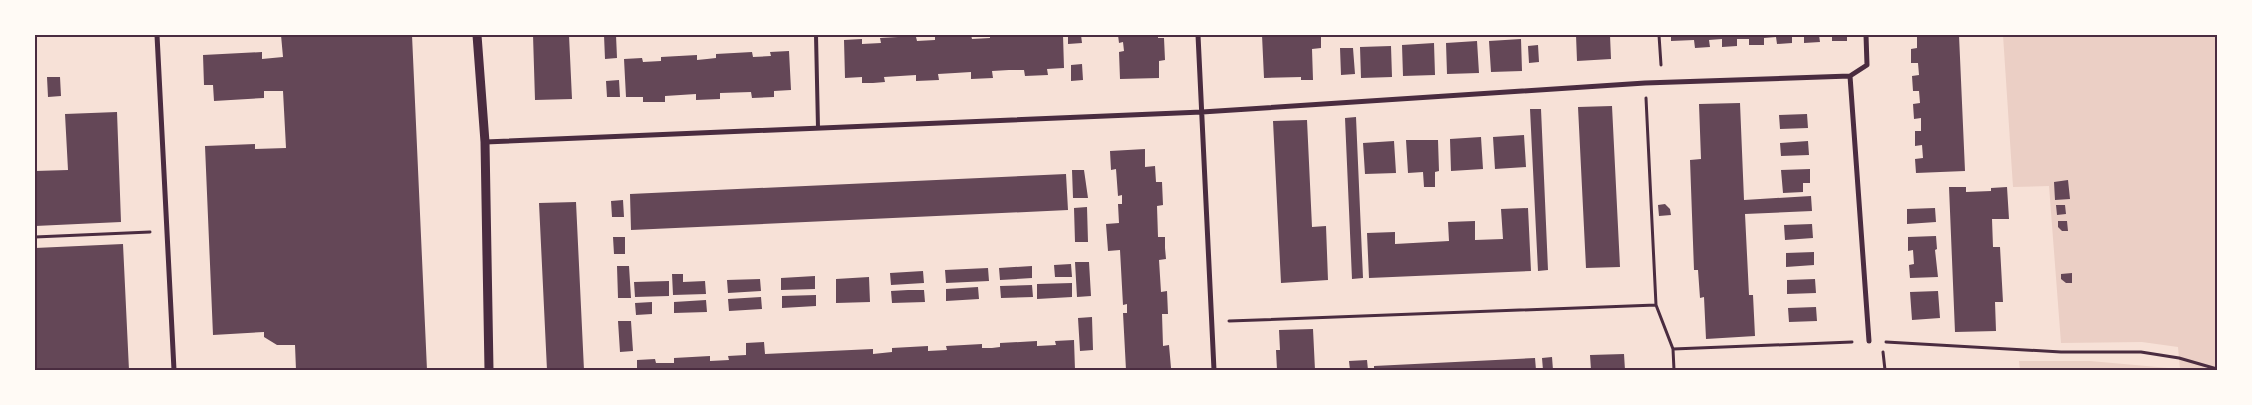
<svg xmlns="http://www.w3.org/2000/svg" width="2252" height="405" viewBox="0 0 2252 405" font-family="Signika,sans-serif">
<rect width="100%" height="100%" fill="#f7e1d7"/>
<!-- green -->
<path fill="#ebcfc5" d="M2003 35H2217V370H2020L2019 361H2090L2180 369 2178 347 2142 342 2061 343 2049 186 2013 187Z"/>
<!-- building -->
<path fill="#644757" d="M281 35H412L427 370H296L295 345H277L264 337V332L213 335 205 146 255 144V149L286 148 283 91H264V98L214 101 213 85H204L203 55 262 52V59L283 57Z
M533 35H569L572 99 535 100Z
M604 35H616L617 58 605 59Z
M950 35H971L972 39 990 38V35H1063L1064 68 1047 69 1048 75 1025 76 1024 70H1009L992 71 993 78 971 79V72L955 73 938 74 939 80 916 81V75L884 77 885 82 873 83H862V77L845 78 844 40 862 39V44L881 43 880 38 898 37H916L917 41 935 40V36Z
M1068 35H1081L1082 43 1068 44Z
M1118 35H1158V38H1164L1165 60 1159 61V78L1120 79 1119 52 1124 51 1123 42 1119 43Z
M1262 35H1321V48L1312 49 1313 80H1301V77L1264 78Z
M1576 35H1610L1611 59 1577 61Z
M1671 35H1792V43L1777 44 1776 37 1764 38V45H1749V39H1737V46L1722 47V39L1709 40 1710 47 1695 48 1694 40 1671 41Z
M1804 35H1819L1820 42 1804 43Z
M1832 35H1847V41H1832Z
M1917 35H1959L1965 171 1916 173 1915 159 1923 158 1922 145 1915 146V131H1921V118L1914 119 1913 104 1920 103 1919 91H1913L1912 76 1919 75 1918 63H1911V49L1917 48Z
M1521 39 1522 71 1491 72 1489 41Z
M1477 41 1479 73 1447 74 1446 43Z
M1434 43 1435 75 1403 76 1402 45Z
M1538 45 1539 62 1529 63 1528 46Z
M1391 46 1392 77 1361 78 1360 47Z
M1340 48H1353L1355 74 1341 75Z
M789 51 791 90 774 91V97L752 98 751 92 720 93V99L696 100V94L665 96V102H643V97H626L624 59 642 58 643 62 661 61V57L697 55V60L707 59 716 58V54L752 52 753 57 771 56 770 52Z
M1082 64 1083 80 1071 81V65Z
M47 77H60L61 96 48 97Z
M619 80 620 97H607L606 81Z
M1740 103 1744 200 1811 196 1812 211 1745 214 1749 295H1753L1755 336 1706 339 1704 297 1700 298 1698 270H1694L1690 160 1701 159 1699 104Z
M1612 106 1620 267 1586 268 1578 107Z
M1530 109H1541L1548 270 1538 271Z
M117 112 121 222 35 226V171L68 170 65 114Z
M1807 114 1808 128 1780 129 1779 115Z
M1356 117 1363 278 1352 279 1345 118Z
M1307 120 1312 227 1326 226 1328 280 1281 283 1273 121Z
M1524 135 1526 167 1495 169 1493 137Z
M1481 137 1483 169 1451 171 1450 139Z
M1406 140H1438L1439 171 1435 172V187H1424L1423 172 1408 173Z
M1394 141 1396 173 1365 174 1363 143Z
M1808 141 1809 155 1781 156 1780 143Z
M1145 149V167L1155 166 1156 182H1162L1163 205 1157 206 1158 237H1165V248L1166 259 1159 260 1161 292 1167 291 1168 314H1162L1163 346 1169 345 1171 368 1164 370H1126L1123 313H1127V304L1123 305 1120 250 1108 251 1106 224 1119 223 1118 204H1122V195L1118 196 1116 169 1111 170 1110 151Z
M1810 169V183H1803V192L1783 193 1781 170Z
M1072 170H1084L1088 198H1073Z
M1066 174 1068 210 631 230 630 194Z
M2068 180 2070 199 2055 200 2054 182Z
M1949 187H1966V192L1991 191V188L2007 187 2009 219H1992L1993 247H2000L2003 302H1995L1996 331 1955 332Z
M623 200 624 217H612L611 201Z
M576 202 584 370H547L539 203Z
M1665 204 1670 209 1671 215 1659 216 1658 205Z
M2056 205H2065L2066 214 2057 215Z
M1087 207 1088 242H1075L1074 208Z
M1528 208 1531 271 1369 278 1367 233 1395 232V244L1449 241 1448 222 1475 221V240L1503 239 1501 209Z
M1935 208 1936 222 1907 224V209Z
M2058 221H2067L2068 231H2062L2058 227Z
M1812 224 1813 238 1785 240 1784 225Z
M1936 236 1937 249 1935 250 1938 277 1910 278 1909 265 1914 264 1913 250 1908 251V237Z
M613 237H625V254H614Z
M123 244 129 370H35V248Z
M1814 252V265L1786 267V253Z
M1075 262H1089L1091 296 1077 297Z
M1071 264 1072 277H1055L1054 265Z
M617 266H629L631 298H618Z
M1032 266V278L1000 280 999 268Z
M988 268 989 281 946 283 945 270Z
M923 271 924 283 891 285 890 273Z
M2072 273V283H2066L2061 279V274Z
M672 274H683V282L705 281 706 294 673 295Z
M815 276V289L781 290V278Z
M869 277 870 302 836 303V279Z
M760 279 761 291 728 293 727 280Z
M1815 279 1816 293 1787 294V280Z
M669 281V296L635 297 634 282Z
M1072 283V297L1037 299V284Z
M1032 285 1033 297 1001 298 1000 286Z
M978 287 979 299 946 301V289Z
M908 290H924L925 302 892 303 891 291Z
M1938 291 1940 318 1912 320 1910 292Z
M816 295V306L782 308V296Z
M761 297 762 309 729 311 728 299Z
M706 300 707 312 674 313V302Z
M652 302V314L636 315 635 303Z
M1816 307 1817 321 1789 322 1788 308Z
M1092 317 1093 350 1080 351 1078 318Z
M618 321H631L633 351 620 352Z
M1313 329 1315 370H1277L1276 350H1280L1279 330Z
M1074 340 1075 370H637V360L655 359 656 363H674V358L710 356V361L729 360 728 356 746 355V343L764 342 765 354 873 349V354L892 352V348L928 346V351L947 350 946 346 982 344V348H992L1000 347V343L1037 341V346L1056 345 1055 341Z
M1624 354 1625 370H1591L1590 355Z
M1552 357 1553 370H1543L1542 358Z
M1535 358 1536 370H1374V366Z
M1367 360 1368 370H1350L1349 361Z"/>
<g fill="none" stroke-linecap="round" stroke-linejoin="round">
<!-- path -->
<path stroke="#4a2c40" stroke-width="3" d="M1659 35 1661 65
M1646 98 1656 305 1673 349 1674 370
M35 237 150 232
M1229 321 1656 305
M1886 342 2061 352H2141L2179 358 2217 369
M1673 349 1852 342
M1883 352 1885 370"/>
<!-- service -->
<path stroke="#4a2c40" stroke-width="4" d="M816 35 818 128
M244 370H257"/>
<!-- minor -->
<path stroke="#4a2c40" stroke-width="5" d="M157 35 174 370
M1198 35 1214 370
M1866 35 1867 65 1850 76 1869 341
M485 142 1202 112 1645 83 1850 76"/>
<!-- tertiary -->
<path stroke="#4a2c40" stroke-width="9" d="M477 35 485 142 489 370"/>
</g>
<!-- border -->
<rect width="2252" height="405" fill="none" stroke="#fffaf5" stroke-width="72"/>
<rect x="36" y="36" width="2180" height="333" fill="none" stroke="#4a2c40" stroke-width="2"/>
</svg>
